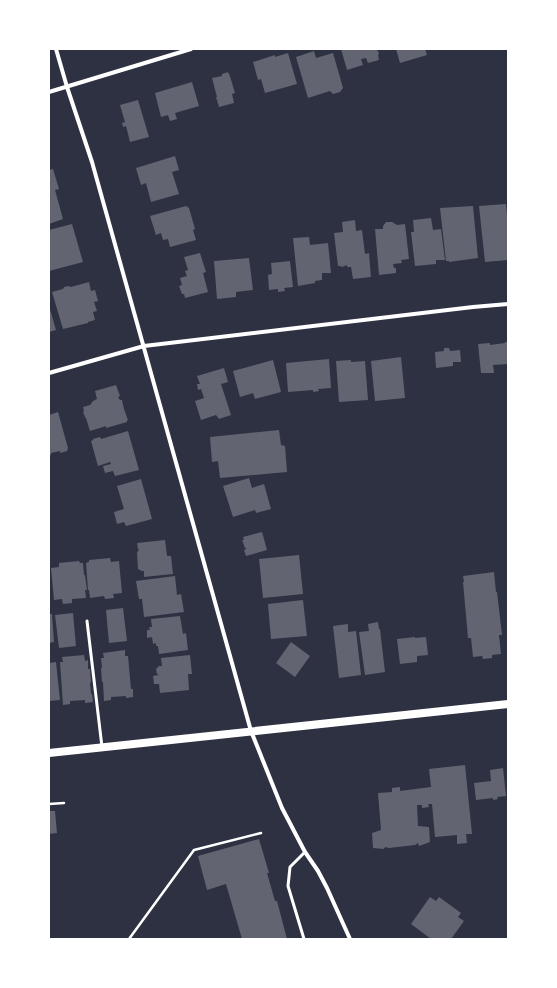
<svg xmlns="http://www.w3.org/2000/svg" width="557" height="988" viewBox="0 0 557 988" font-family="'Varela Round',sans-serif">
<rect width="100%" height="100%" fill="#2d3142"/>
<!-- building -->
<path fill="#626471" d="M342 49H377L379 54 378 55 379 60 368 63 366 58 361 59 363 65 347 70 341 49Z
M396 49H425L427 55 400 63Z
M314 51 316 58 333 53 343 88 340 92 333 94 330 91 308 98 296 57Z
M288 53 297 84 265 93 261 79 258 80 253 62 275 55V57Z
M228 72V74L229 73 235 93 232 94 234 103 219 107 216 97H217L212 78 222 76V74Z
M192 82 199 106 175 113 177 119 170 121 168 115 161 117 155 93Z
M138 100 149 137 130 142 126 126 123 127 122 123 125 122 120 105Z
M175 156 179 170 172 172 179 194 151 202 146 183 141 185 136 168Z
M53 169 59 189 55 190 63 219 49 224V170Z
M506 204 508 228V260L485 262 479 206Z
M186 206 189 208 195 229 193 230 196 240 170 247 168 239 163 240 161 233 156 235 150 216Z
M473 206 478 258 449 262V261H446L440 208Z
M431 218 433 230 441 229 445 260H436V264L415 266 411 232H414L413 220Z
M355 220 356 231 362 230 365 254 369 253 371 277 353 279 351 267H347V265L342 267 340 266H338L334 233 343 232 342 222Z
M386 222H392L397 225 405 224 409 259 401 260 402 263 393 264 394 268H396V273L379 275 375 229H383V226Z
M72 224 83 262 49 271V230Z
M309 237 310 245 328 243 331 273H322V280L315 281V283L298 286 293 238Z
M200 253 206 272 203 273 208 292 185 298 184 294H182L179 286 182 285 180 278 187 276 185 271 188 270 184 257Z
M249 258 253 290 236 292V297L217 299 214 261Z
M290 261 293 287 284 288 285 291 278 292V289L269 290 268 275 272 274 271 263Z
M89 282 91 291 95 290 98 301 94 302 97 311 93 312 95 320 88 322V323L63 329 52 292 63 289 64 287 69 286 71 287Z
M49 306 56 330 49 332Z
M505 342H508V364L493 365 494 373H481L478 344 490 343V345L505 343Z
M444 348H449L450 351 460 350 461 362H453V366L436 368 435 352 444 351Z
M401 357 405 398 375 401 371 361Z
M329 359 331 388 318 389 319 391 313 392V390L288 392 286 363Z
M273 360 281 392 255 399 253 393 240 397 233 371Z
M351 360V362L365 361 368 400 339 402 336 361Z
M224 368 228 382 221 384 231 415 219 419 216 415 201 420 195 401 204 398 201 389 198 390 197 384H200L197 376Z
M116 385 120 396 118 397 120 400H122L124 409 128 420H127V422L106 428V426L90 431 86 418 85 417 83 412 84 411 83 407 90 405 93 401 97 399 95 391Z
M58 412 68 448 67 451 60 453V451L51 453V455H49V415Z
M279 430 281 445 285 446 287 472 220 478 218 461 212 462 210 437Z
M128 431 139 470 115 476 113 471 105 473 103 466 111 464 110 462 98 466 91 441 93 440V439L100 437 101 439Z
M249 478 252 488 264 484 271 509 256 513 255 510 233 517 223 486Z
M141 479 152 519 126 526 124 522 117 524 114 512 124 509 117 486Z
M262 532 267 550 246 556 244 550 246 549V548H245L242 540H244L243 537Z
M165 540 167 556H171L173 574 144 577V571H142L138 569 137 553 139 549H138L137 543Z
M299 555 303 594 263 598 259 559Z
M110 558 111 562 119 561 122 593 113 594 114 598 105 599 104 596 90 598 89 590H88L86 563 89 562V560Z
M79 561 80 563H83L84 575H85L87 590H85L86 598 72 599V603L63 604 62 599 54 600 51 568 59 567V563Z
M494 572 496 592H497L502 635H499L501 654 492 655V658L483 659 482 656 473 657 471 638H468L463 582H464L463 576Z
M175 576 177 595 181 594 184 612 144 617 142 599H139L136 581Z
M303 600 307 636 271 639 268 604Z
M123 608 127 641 109 643 106 610Z
M73 613 76 646 59 648 55 615Z
M49 614H52L54 642 49 643Z
M180 616 183 634 186 633 188 650 159 654 158 646H156V643L153 644 152 637 147 638V630H150L149 627H152L151 619Z
M378 622 379 629H380L385 672 365 675 359 632 369 631 368 624Z
M348 624V632L356 631 361 675 339 678 333 626Z
M415 637V638L426 637 428 655 417 656V662L400 664 397 639Z
M291 642 310 656 295 677 276 663Z
M125 650V656H128L131 689H133V697L126 698V696L111 697V700L104 701 103 682H102L101 668H102L101 658H104L103 653Z
M84 655 85 661 88 660V669H90L91 682 90 683 91 694H92L93 702 85 703V700L70 701V704L63 705 60 662H63L62 657Z
M190 655 192 674H188L189 690 160 693 159 684H154L153 676 159 675 157 674 156 669 159 666H162L161 658Z
M56 662 60 700 49 701V663Z
M465 765 472 834H466L467 843 457 844V835L435 837 432 804H428L429 807 422 808V805H417L418 826 429 827 430 842 419 846 418 843 415 845 389 848 385 847 384 849 373 848 372 833 381 830 378 793 392 792V788L400 787V791L431 787 429 769Z
M503 768 506 796 497 797 498 799 493 800V798L476 800 474 783 491 781 490 770Z
M49 811H55L57 833 49 834Z
M259 839 269 873H267L275 901H277L287 939H242L226 884 207 890 198 856Z
M430 897 436 901 439 897 461 913 458 917 464 921 451 939H431L411 924Z"/>
<g fill="none" stroke-linecap="round" stroke-linejoin="round">
<!-- path -->
<path stroke="#fff" stroke-width="2.5" d="M49 804 64 803
M129 939 194 850 261 833"/>
<!-- service -->
<path stroke="#fff" stroke-width="3" d="M87 621 102 747
M304 939 288 886 290 867 305 852"/>
<!-- minor -->
<path stroke="#fff" stroke-width="4" d="M56 49 67 87 92 162 251 731 282 808 305 852 318 871 327 888 350 939
M49 92 191 49
M49 373 144 346 473 307 508 304"/>
<!-- secondary -->
<path stroke="#fff" stroke-width="8" d="M49 753 508 704"/>
</g>
<!-- border -->
<rect width="557" height="988" fill="none" stroke="#ffffff" stroke-width="100"/>
</svg>
